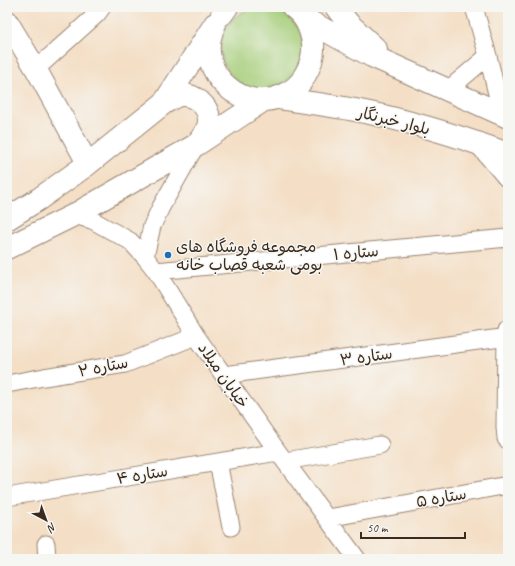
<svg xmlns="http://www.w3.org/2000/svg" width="515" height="566" viewBox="0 0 515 566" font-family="Caveat,'Playpen Sans Arabic',sans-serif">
<rect width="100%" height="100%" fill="#f6f6f2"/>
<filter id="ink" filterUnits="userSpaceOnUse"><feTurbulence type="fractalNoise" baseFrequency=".025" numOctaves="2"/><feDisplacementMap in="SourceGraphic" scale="8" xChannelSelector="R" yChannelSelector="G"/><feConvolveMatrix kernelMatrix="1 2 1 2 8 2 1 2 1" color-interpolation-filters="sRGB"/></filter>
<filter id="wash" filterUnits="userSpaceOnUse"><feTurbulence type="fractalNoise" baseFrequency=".012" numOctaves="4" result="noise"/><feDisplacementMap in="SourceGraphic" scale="16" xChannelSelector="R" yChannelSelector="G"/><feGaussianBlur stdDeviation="0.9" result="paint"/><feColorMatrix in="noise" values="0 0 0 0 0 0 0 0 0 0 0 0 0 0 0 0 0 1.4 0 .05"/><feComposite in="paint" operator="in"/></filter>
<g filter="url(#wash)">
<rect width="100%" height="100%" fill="#f4dfc6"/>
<!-- green -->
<path fill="#a5cd78" stroke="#707c4b" d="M221 48a41 41 0 1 1 82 0a41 41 0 1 1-82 0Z"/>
</g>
<g filter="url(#ink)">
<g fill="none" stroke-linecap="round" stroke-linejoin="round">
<defs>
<path id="minor" d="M474 7 488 56
M36 69 97 14 102 7
M448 90 488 56 502 115
M74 215 92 220 130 241 145 257 156 271 196 336 278 452 357 559
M145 257 152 226 161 207 196 145
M156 271 508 238
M224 375 508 337
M7 384 44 377 125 364 196 336
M285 461 380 445
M218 462 231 527
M7 497 278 452
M328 518 508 485
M46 544 47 559"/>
<path id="tertiary" d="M7 21 36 69 88 164
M479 143 508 177
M508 331 507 427 508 438"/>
<path id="secondary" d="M212 31C196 73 243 115 283 95 292 91 301 84 305 75 311 65 314 55 313 43 311 29 305 15 293 7
M164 103C169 100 175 96 181 95 194 94 208 105 209 119 210 129 202 137 197 144
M7 219 39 199 88 164 164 103 215 24
M7 248 74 215 196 145 264 100"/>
<path id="primary" d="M336 7 348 23 376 49
M222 14 227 7
M305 19 372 56 508 117
M277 98C303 102 330 105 355 110 407 120 459 136 508 154"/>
</defs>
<!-- minor casing -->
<use href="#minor" stroke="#988472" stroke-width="19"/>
<!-- tertiary casing -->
<use href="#tertiary" stroke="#988472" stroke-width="23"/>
<!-- secondary casing -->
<use href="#secondary" stroke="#988472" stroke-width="24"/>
<!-- primary casing -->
<use href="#primary" stroke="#988472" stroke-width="24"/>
<!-- minor -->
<use href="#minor" stroke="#fff" stroke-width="17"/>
<!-- tertiary -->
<use href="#tertiary" stroke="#fff" stroke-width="21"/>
<!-- secondary -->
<use href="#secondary" stroke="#fff" stroke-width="22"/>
<!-- primary -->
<use href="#primary" stroke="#fff" stroke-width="22"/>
</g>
</g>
<!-- markers -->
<circle fill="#1f6fb2" stroke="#f6f6f2" stroke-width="1.5" cx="168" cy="255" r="4"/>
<g text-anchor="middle" stroke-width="3" stroke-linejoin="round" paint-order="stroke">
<!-- street labels -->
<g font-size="16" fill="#3b2a1e" stroke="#f6f6f2">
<text transform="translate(394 120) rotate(14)" y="6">بلوار خبرنگار</text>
<text transform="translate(356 252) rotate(-5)" y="6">ستاره ۱</text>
<text transform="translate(366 356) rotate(-8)" y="6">ستاره ۳</text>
<text transform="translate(103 366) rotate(-11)" y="6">ستاره ۲</text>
<text transform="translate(224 375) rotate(55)" y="6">خیابان میلاد</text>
<text transform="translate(142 474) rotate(-9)" y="6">ستاره ۴</text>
<text transform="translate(441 497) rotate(-10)" y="6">ستاره ۵</text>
</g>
<!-- poi labels -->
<g font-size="16" fill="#3b2a1e" stroke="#f6f6f2" text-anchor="start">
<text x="176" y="252">مجموعه فروشگاه های<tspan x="176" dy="18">بومی شعبه قصاب خانه</tspan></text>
</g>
</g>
<!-- margin -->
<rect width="515" height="566" fill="none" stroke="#f6f6f2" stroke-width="24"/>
<!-- north arrow -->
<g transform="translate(46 520) rotate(139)" stroke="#f6f6f2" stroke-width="3" paint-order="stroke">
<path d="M0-3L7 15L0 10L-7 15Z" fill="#3b2a1e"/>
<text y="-6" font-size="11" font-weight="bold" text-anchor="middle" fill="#3b2a1e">N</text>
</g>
<!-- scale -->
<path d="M361 532v6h104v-6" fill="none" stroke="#3b2a1e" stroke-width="2"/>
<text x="367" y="532" font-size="12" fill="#3b2a1e" stroke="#f6f6f2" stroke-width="3" paint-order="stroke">50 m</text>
</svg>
